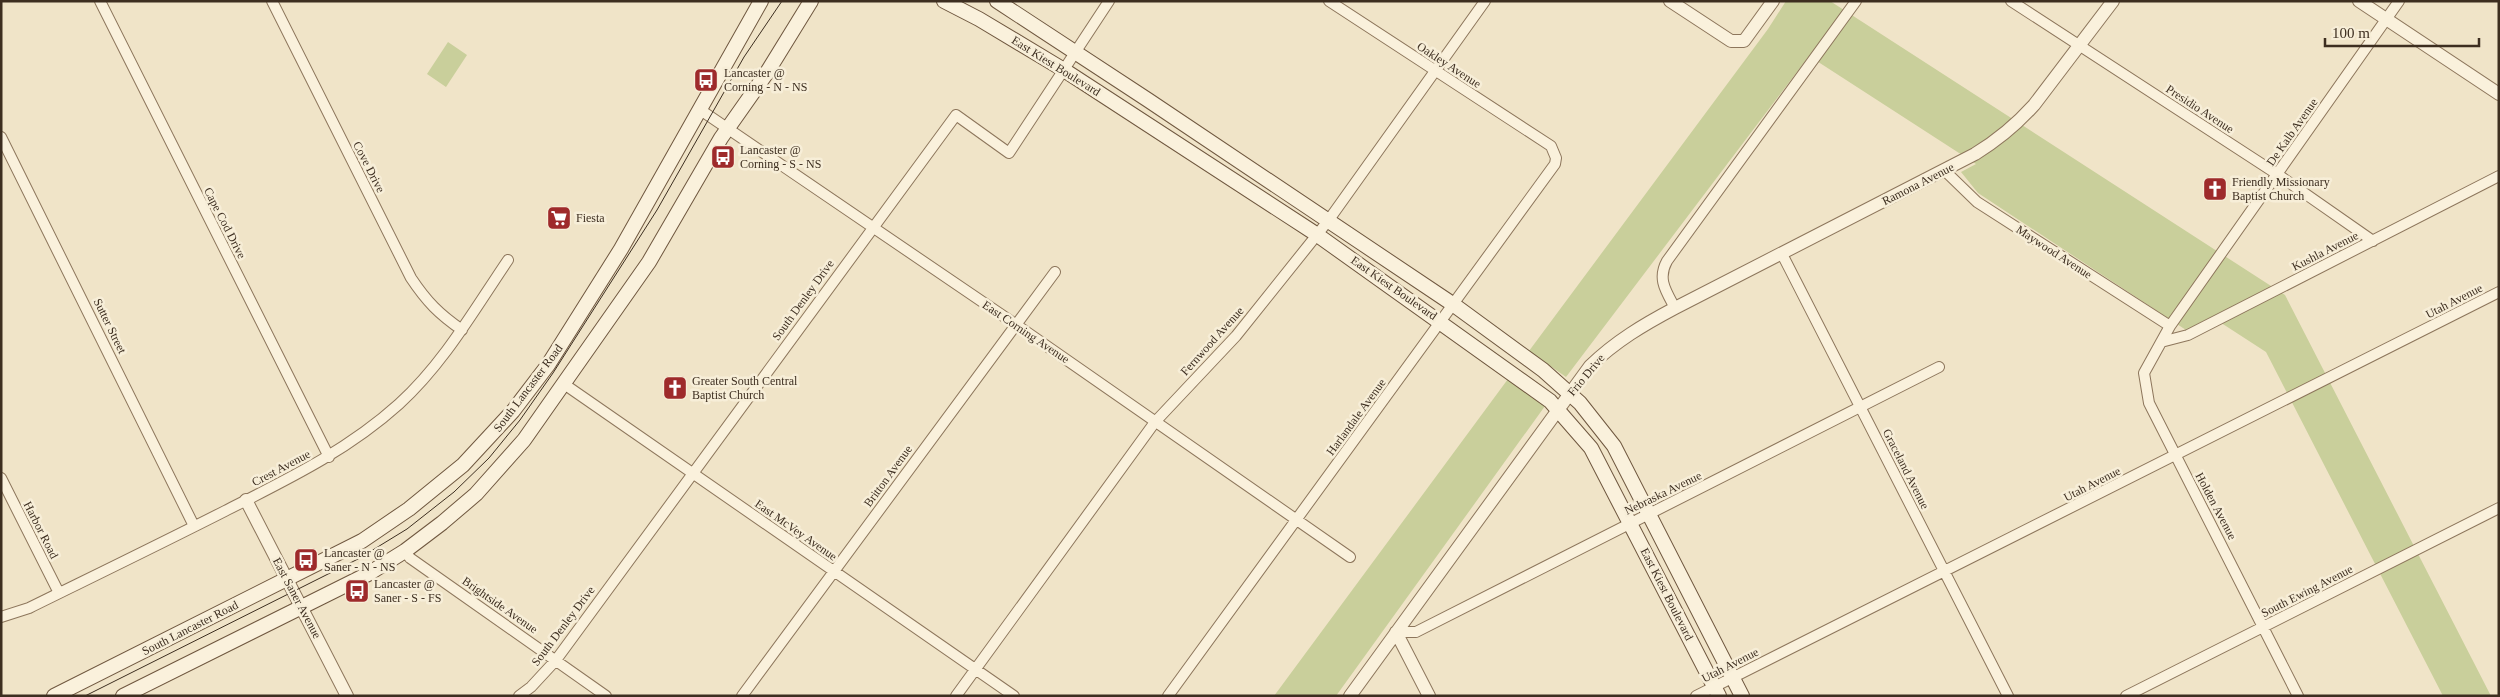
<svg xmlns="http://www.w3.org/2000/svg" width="2500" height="697" viewBox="0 0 2500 697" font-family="'Times New Roman',serif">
<rect width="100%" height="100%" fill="#f0e4c8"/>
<!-- green -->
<path fill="#c9cf9b" d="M1786 1H1830L2285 295 2491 696H2443L2266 352 2212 317 2186 330 1978 193 1961 172 1976 164 1809 56 1566 377 1529 351 1768 29Z
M448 42 467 55 446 87 427 74Z
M1508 379 1545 406 1336 696H1274Z"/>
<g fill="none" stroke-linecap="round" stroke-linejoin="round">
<defs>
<path id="minor" d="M100 1 329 457
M272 1 411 278C427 302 439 314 462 330
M2011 1 2277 174 2373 241
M699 109 1015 324 1350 557
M1 137 194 526
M1944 170 1977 202 2170 326
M1782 254 2008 696
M1675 308C1666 291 1657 279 1667 261L1856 1
M2161 342 2188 335 2499 176
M564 384 1014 696
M1 478 59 593
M405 551 410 558 606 696
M1 617 29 608C94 576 160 544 225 511 286 480 347 451 399 404 444 363 474 310 508 260
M1396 632H1416L1939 367
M519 696 531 687 556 660 956 115 1009 153 1109 1
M742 696 1055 272
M956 696 1155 422 1236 336 1328 221 1485 1
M1168 696 1555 164 1556 158 1551 146 1329 1
M1696 696 2499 292
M2126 696 2499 508
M2298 696 2149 403 2144 373 2170 326 2399 1"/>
<path id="tertiary" d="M1670 1 1731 41H1744L1773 1
M2359 1 2499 94
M246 500 347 696
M1396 632 1429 696
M1350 696 1590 366C1616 341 1643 325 1675 308L1975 154C1998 140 2016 125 2034 105L2113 1"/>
<path id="secondary" d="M944 1 979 19 1064 70 1316 234 1550 401 1591 448 1719 696
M997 1 1148 100 1454 305 1543 370 1580 403 1614 446 1742 696
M54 696 362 541 409 509 463 465 513 411 548 365 621 249 761 1
M123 696 368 574 405 551 442 523 476 494 524 440 649 262 721 138 766 74 811 1"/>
</defs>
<!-- minor casing -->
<use href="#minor" stroke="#8d765c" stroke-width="12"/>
<!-- tertiary casing -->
<use href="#tertiary" stroke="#8d765c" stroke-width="14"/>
<!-- secondary casing -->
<use href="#secondary" stroke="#6f573f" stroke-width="16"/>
<!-- minor -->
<use href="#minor" stroke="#faf1dc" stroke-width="10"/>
<!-- tertiary -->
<use href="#tertiary" stroke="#faf1dc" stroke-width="12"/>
<!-- secondary -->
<use href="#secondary" stroke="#faf1dc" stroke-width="14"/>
<!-- tram -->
<path stroke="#3d2e20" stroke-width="1" d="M85 696 358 559 407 529 454 492 489 458 520 420 553 373 657 210 744 57 782 1"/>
</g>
<!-- icons -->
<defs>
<symbol id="bus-square" viewBox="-11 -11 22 22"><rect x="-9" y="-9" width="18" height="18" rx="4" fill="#9e2a2b" stroke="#f7eed8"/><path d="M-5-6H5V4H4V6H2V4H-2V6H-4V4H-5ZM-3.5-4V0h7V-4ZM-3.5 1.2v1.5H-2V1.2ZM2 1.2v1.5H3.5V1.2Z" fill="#fff"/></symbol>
<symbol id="church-square" viewBox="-11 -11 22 22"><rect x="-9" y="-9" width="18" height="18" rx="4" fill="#9e2a2b" stroke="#f7eed8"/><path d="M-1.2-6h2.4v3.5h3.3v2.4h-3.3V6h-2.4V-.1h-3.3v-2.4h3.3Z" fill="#fff"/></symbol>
<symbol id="supermarket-square" viewBox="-11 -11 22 22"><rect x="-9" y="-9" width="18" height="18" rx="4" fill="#9e2a2b" stroke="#f7eed8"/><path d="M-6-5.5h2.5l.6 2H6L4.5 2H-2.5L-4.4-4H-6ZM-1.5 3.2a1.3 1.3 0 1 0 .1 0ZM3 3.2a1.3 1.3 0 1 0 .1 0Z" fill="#fff"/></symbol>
</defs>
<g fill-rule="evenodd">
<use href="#bus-square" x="692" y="66" width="28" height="28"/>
<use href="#bus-square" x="709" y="143" width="28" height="28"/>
<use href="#church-square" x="2201" y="175" width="28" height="28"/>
<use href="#supermarket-square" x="545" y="204" width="28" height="28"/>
<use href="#church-square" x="661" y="374" width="28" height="28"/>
<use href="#bus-square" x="292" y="546" width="28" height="28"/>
<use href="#bus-square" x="343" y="577" width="28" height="28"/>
</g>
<g text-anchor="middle" stroke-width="5" stroke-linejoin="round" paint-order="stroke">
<!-- street labels -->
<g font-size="12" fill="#3d2e20" stroke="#f7eed8">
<text transform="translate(1449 65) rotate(33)" y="4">Oakley Avenue</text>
<text transform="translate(1056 66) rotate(32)" y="4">East Kiest Boulevard</text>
<text transform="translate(2200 109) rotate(33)" y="4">Presidio Avenue</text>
<text transform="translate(2292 132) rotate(-55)" y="4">De Kalb Avenue</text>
<text transform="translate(369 167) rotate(63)" y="4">Cove Drive</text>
<text transform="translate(1918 184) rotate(-27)" y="4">Ramona Avenue</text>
<text transform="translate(225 223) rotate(63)" y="4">Cape Cod Drive</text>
<text transform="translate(2325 251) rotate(-27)" y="4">Kushla Avenue</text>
<text transform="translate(2054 252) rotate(33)" y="4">Maywood Avenue</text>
<text transform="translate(1394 288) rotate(35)" y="4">East Kiest Boulevard</text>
<text transform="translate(803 300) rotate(-54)" y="4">South Denley Drive</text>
<text transform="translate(2454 301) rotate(-27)" y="4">Utah Avenue</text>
<text transform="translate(110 326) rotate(64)" y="4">Sutter Street</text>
<text transform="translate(1026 332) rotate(34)" y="4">East Corning Avenue</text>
<text transform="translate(1212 341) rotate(-48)" y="4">Fernwood Avenue</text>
<text transform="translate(1586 375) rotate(-50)" y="4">Frio Drive</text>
<text transform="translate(528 388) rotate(-53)" y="4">South Lancaster Road</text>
<text transform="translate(1356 417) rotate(-54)" y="4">Harlandale Avenue</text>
<text transform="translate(281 468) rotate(-28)" y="4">Crest Avenue</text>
<text transform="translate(1906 469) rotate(63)" y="4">Graceland Avenue</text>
<text transform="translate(888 476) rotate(-54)" y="4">Britton Avenue</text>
<text transform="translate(2092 484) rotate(-27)" y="4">Utah Avenue</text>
<text transform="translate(1663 493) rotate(-26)" y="4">Nebraska Avenue</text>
<text transform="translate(2216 506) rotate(62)" y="4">Holden Avenue</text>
<text transform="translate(41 530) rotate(63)" y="4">Harbor Road</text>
<text transform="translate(796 530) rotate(35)" y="4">East McVey Avenue</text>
<text transform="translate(2307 591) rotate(-27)" y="4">South Ewing Avenue</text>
<text transform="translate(1667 594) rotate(63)" y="4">East Kiest Boulevard</text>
<text transform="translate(297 598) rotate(62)" y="4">East Saner Avenue</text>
<text transform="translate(500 605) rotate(35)" y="4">Brightside Avenue</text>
<text transform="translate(563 626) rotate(-53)" y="4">South Denley Drive</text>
<text transform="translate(190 628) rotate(-27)" y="4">South Lancaster Road</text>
<text transform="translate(1730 665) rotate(-27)" y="4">Utah Avenue</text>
</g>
<!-- poi labels -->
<g font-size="12" fill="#3d2e20" stroke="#f7eed8" text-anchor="start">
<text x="724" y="77">Lancaster @<tspan x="724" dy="14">Corning - N - NS</tspan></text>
<text x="740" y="154">Lancaster @<tspan x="740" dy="14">Corning - S - NS</tspan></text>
<text x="2232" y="186">Friendly Missionary<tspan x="2232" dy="14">Baptist Church</tspan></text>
<text x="576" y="222">Fiesta</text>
<text x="692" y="385">Greater South Central<tspan x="692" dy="14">Baptist Church</tspan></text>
<text x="324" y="557">Lancaster @<tspan x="324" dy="14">Saner - N - NS</tspan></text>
<text x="374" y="588">Lancaster @<tspan x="374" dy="14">Saner - S - FS</tspan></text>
</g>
</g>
<!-- border -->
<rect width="2500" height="697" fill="none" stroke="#3d2e20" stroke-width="5"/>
<!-- scale -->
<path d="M2325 38v8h154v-8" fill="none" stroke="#3d2e20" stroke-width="2.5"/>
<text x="2332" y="38" font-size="15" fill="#3d2e20" stroke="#f7eed8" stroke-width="4" paint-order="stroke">100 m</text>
</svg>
